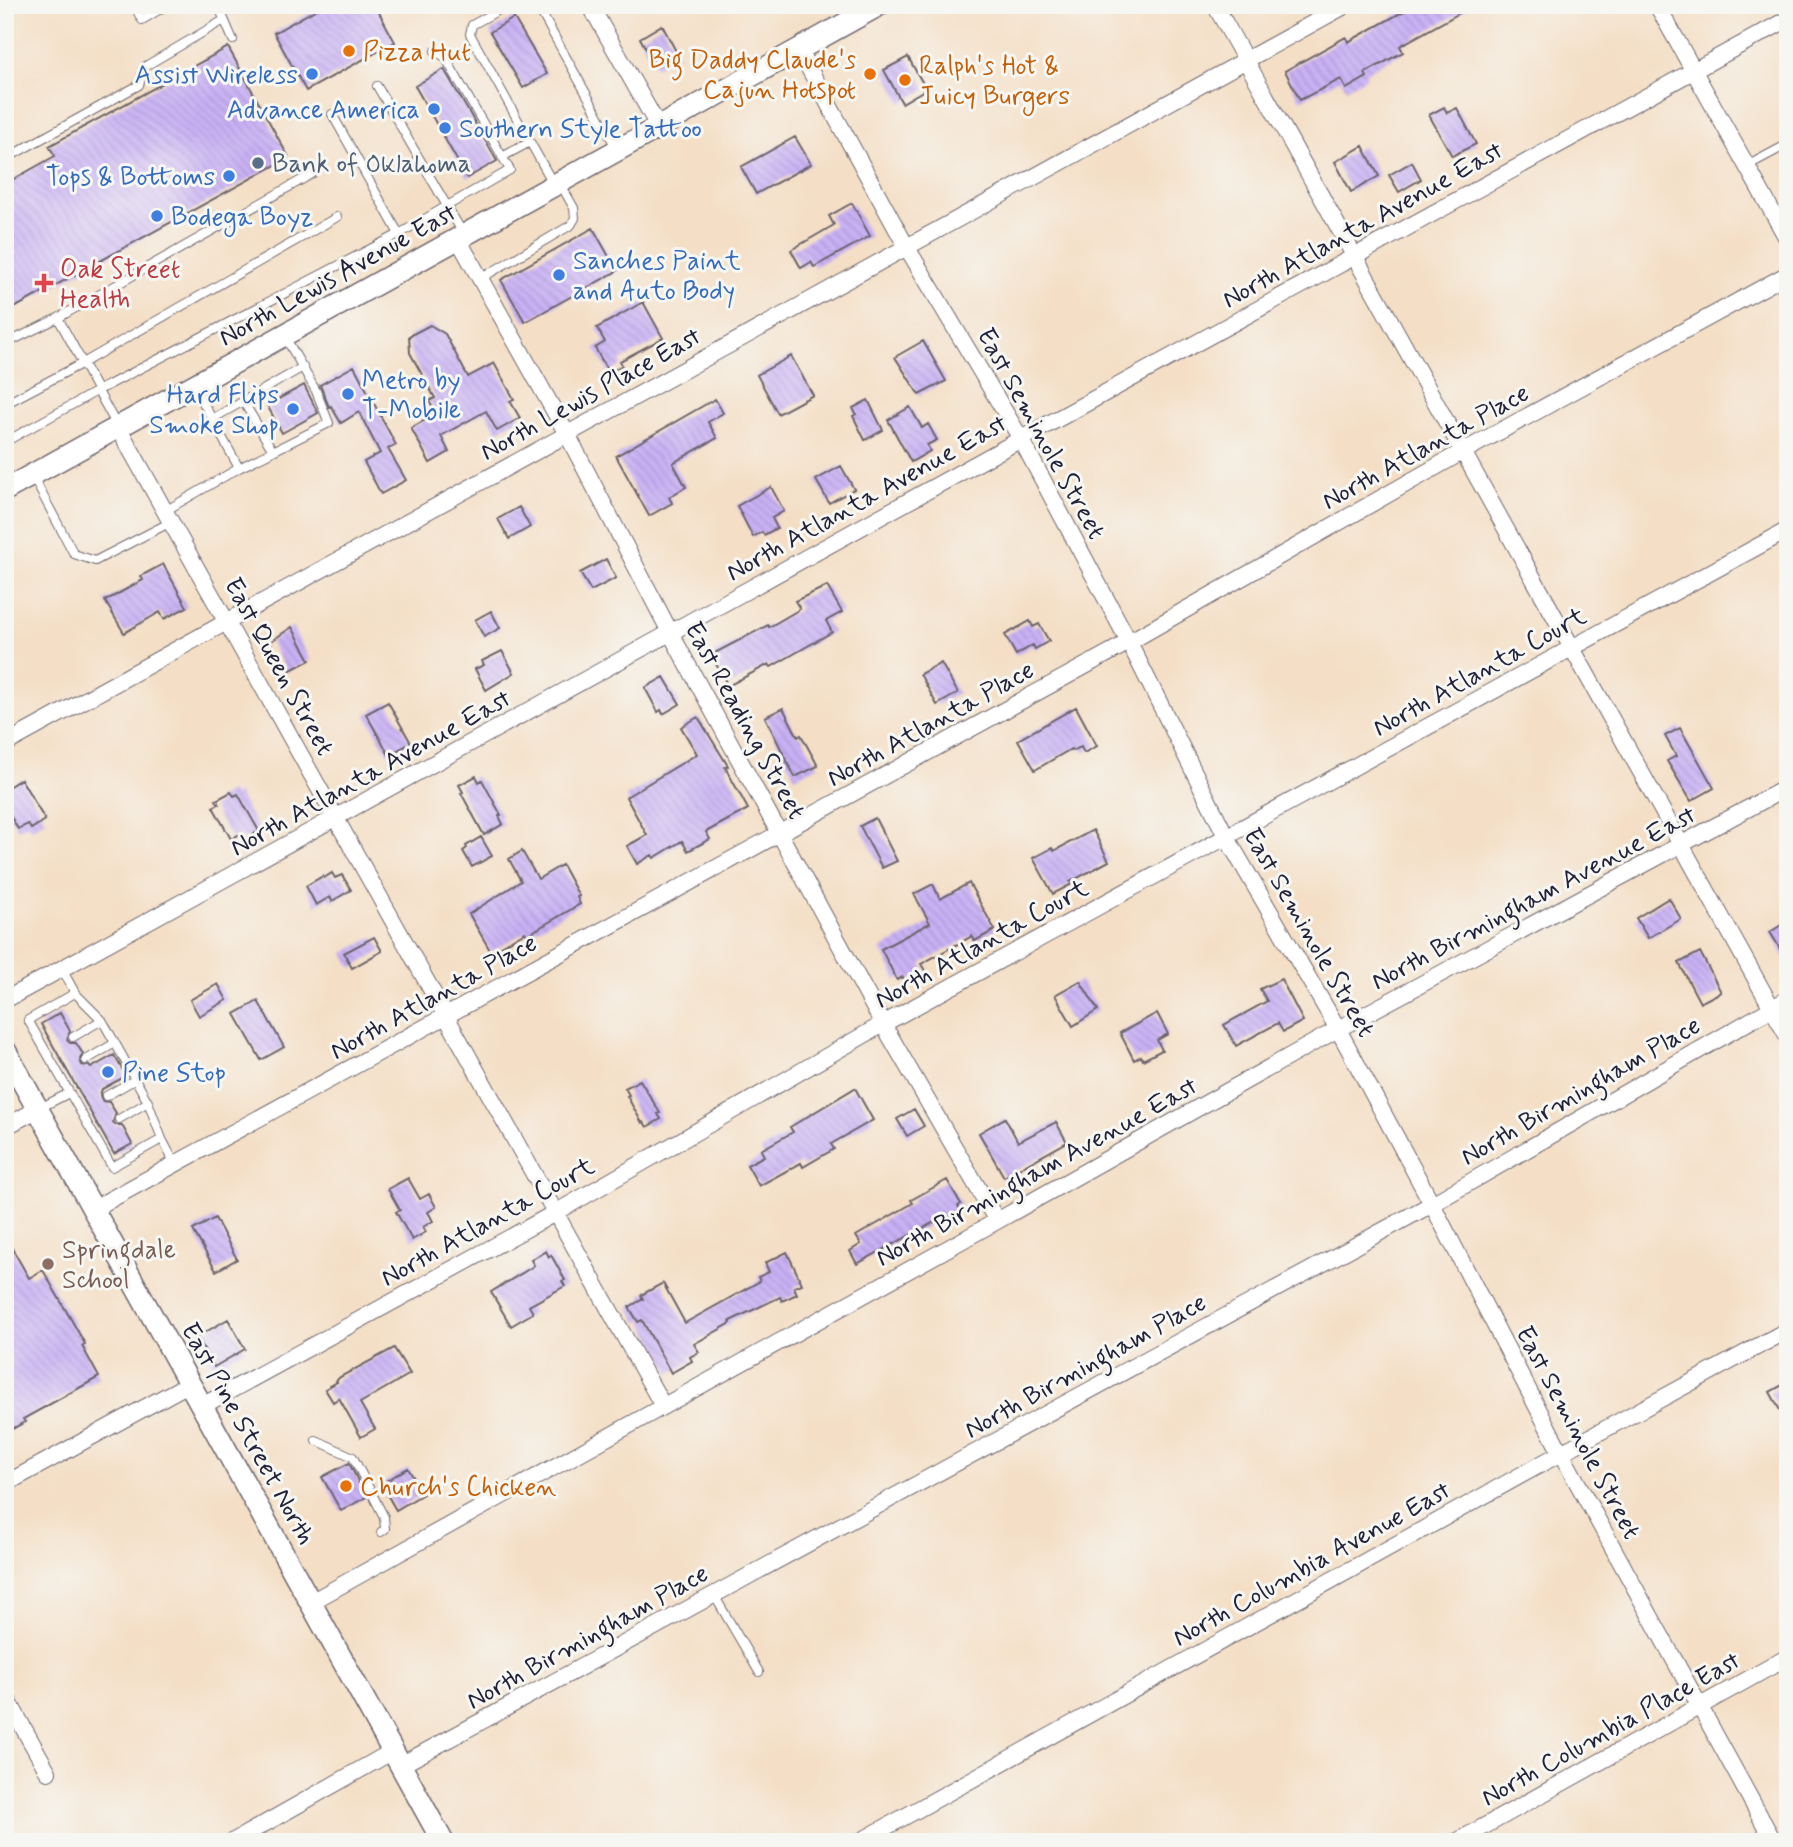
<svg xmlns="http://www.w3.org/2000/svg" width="1793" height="1847" viewBox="0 0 1793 1847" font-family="Mynerve,sans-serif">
<defs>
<pattern id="building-back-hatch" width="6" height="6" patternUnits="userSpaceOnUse" patternTransform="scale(1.75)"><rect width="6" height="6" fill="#c9b1f5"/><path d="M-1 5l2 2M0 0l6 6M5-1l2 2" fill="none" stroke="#ac98d3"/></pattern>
</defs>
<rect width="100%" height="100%" fill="#f6f6f2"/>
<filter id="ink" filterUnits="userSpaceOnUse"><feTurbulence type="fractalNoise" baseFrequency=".0143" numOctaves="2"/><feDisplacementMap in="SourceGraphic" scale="14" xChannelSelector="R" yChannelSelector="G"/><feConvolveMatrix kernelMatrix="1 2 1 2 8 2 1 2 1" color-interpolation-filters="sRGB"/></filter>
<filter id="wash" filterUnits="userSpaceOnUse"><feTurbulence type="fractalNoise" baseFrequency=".00686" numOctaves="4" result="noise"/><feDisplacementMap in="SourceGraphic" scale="28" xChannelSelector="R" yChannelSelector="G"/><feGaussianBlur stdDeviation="1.57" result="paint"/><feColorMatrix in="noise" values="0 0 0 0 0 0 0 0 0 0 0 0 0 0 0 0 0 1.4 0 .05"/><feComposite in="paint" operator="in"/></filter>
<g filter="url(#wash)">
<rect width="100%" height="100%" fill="#f4dfc6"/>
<g id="blocks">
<!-- building -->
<path fill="url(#building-back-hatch)" d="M324 5H375L395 42 306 91 274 33Z
M1415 5H1474L1400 46 1403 52 1365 73 1367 77 1346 89 1341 79 1300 100 1285 71 1346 37 1348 42Z
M514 18 547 74 523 88 490 32Z
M662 25 678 55 656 67 640 38Z
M228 47 288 156 283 161 5 313V184L55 156 49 146Z
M908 57 926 89 902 103 884 70Z
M444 69 497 161 467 178 415 86Z
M1444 107 1447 113 1457 108 1476 144 1452 156 1429 115Z
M795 137 811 164 756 194 741 167Z
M1363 146 1379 176 1351 192 1335 162Z
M1412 162 1421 179 1399 192 1389 175Z
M852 203 870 236 814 267 811 262 801 268 791 250 834 225 829 216Z
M593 228 617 271 525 322 501 280Z
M643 302 663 338 620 361 622 365 609 373 595 348 605 342 597 328Z
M430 325 445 334 468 377 494 363 514 399 510 401 520 418 497 431 486 411 441 436 449 452 430 463 411 428 436 414 429 401 435 398 410 353 409 336Z
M923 341 946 381 919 395 895 357Z
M791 356 813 395 778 414 757 375Z
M354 366 396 445 388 449 406 480 381 494 364 462 380 453 359 412 341 423 331 406 329 407 320 385Z
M304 385 318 413 282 433 267 405Z
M715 399 723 413 708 422 717 438 673 463 686 487 669 497 672 503 649 516 616 456Z
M868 400 883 430 865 440 853 416 856 414 853 408Z
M910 407 922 428 928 424 937 440 927 445 930 451 911 462 888 420Z
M841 466 854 489 829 503 816 480Z
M771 487 784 511 772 518 777 528 764 535 762 532 753 537 737 506Z
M519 507 530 527 509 539 498 519Z
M606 559 616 578 591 591 580 573Z
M163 564 187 607 164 619 160 612 124 633 105 601 143 580 141 576Z
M827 586 842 612 826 621 832 632 771 667 769 664 728 686 711 655 768 625 769 627 800 609 795 601Z
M491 611 500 628 484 637 475 620Z
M1030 621 1033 627 1039 624 1049 641 1035 649 1033 645 1016 655 1005 635Z
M292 627 310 660 287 672 270 642Z
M502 651 514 673 486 690 475 669 484 665 482 661Z
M941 663 958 693 937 705 920 674Z
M664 677 680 704 663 714 661 710 658 712 645 688Z
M388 702 411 743 389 755 366 714Z
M1076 707 1097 746 1084 753 1081 747 1072 751 1071 749 1035 770 1018 740Z
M783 708 798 737 801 735 818 766 795 777 765 717Z
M698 717 728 766 725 767 748 809 706 832 710 839 688 851 682 841 654 858 652 855 637 864 627 846 647 835 626 797 697 754 681 727Z
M1680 728 1714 788 1691 801 1667 761 1676 756 1665 736Z
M476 776 479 782 482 780 501 815 499 816 503 824 484 835 461 793 463 792 459 785Z
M21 779 45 820 31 829 28 824 18 829 5 807V789Z
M231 792 234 796 238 794 259 831 243 840 240 834 231 839 213 807 219 804 216 800Z
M875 818 897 861 882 868 860 826Z
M1093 830 1109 861 1070 882 1072 884 1053 894 1033 858 1052 848 1054 851Z
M481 837 492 856 472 867 463 851 467 848 466 846Z
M522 851 538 879 562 865 579 896 577 897 580 904 527 935 525 932 491 952 469 914 521 881 509 859Z
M332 873 335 878 342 875 351 890 332 901 330 897 316 905 306 886 323 876 324 878Z
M969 883 995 930 975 941 972 936 921 964 926 972 906 982 903 977 897 980 881 949 930 923 914 894 933 884 940 899Z
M1669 898 1681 919 1648 938 1636 918Z
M1788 921V962L1770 932Z
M374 937 382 951 352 968 344 953Z
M1700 952 1721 992 1700 1003 1679 963Z
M1281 979 1303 1021 1283 1032 1278 1023 1236 1046 1224 1025 1267 1001 1260 989Z
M1080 981 1098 1010 1073 1026 1055 995Z
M218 984 227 1000 199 1016 190 1000Z
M258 1001 284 1047 261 1060 235 1014Z
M60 1013 70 1031 67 1040 70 1043H76L83 1054 80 1059 82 1065 89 1066 91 1068 114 1055 126 1076 102 1089 100 1095 102 1101 109 1102 116 1113 113 1122 116 1125H122L132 1144 114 1154 41 1024Z
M1157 1013 1168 1034 1157 1040 1162 1050 1143 1060 1141 1056 1134 1060 1120 1033Z
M640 1080 660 1113 658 1114 661 1119 647 1127 644 1122 642 1123 627 1096 629 1095 625 1088Z
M855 1088 873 1120 831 1144 834 1149 803 1167 801 1163 759 1186 747 1165 764 1156 761 1150 793 1132 790 1127Z
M914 1109 924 1126 907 1136 897 1119Z
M1005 1118 1018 1142 1056 1122 1067 1142 1004 1177 979 1133Z
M408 1178 420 1199 429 1194 436 1207 428 1212 433 1221 423 1227 426 1232 412 1240 396 1212 400 1210 388 1189Z
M947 1180 961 1204 958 1206 961 1211 938 1224 936 1221 857 1264 850 1251 861 1244 856 1236 913 1203 911 1200Z
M215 1218 237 1259 216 1271 193 1230Z
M5 1236 29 1278 43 1270 85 1344 82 1346 99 1377 23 1419 25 1422 5 1433Z
M546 1251 549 1257 551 1255 565 1280 562 1281 565 1286 529 1306 533 1313 511 1326 491 1292 532 1267 534 1265 531 1260Z
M787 1252 802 1284 794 1287 797 1294 782 1301 780 1297 730 1321 731 1323 694 1344 699 1352 690 1357 692 1361 671 1373 642 1320 638 1322 629 1307 643 1299 641 1295 663 1283 685 1323 760 1281 758 1277 769 1272 765 1263Z
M228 1319 245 1349 214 1367 197 1337Z
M394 1348 410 1374 360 1403 375 1429 361 1437 339 1398 333 1402 325 1389 337 1382 336 1381 340 1377Z
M1788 1382V1425L1770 1392Z
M349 1463 366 1497 341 1511 322 1477Z
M408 1468 423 1494 396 1510 381 1484Z"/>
</g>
</g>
<g filter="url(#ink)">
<use href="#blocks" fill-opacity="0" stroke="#6c646c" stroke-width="2"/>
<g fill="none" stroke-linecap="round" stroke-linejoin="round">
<defs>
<path id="service" d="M134 5 142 20 167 5
M218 5 233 40
M508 5 472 25 470 34 554 185
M537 5 617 149
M435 51 445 57 510 170 447 206 464 235
M332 114 399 234
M502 157 530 142
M5 159 139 85 144 67 224 20
M1747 166 1788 144
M480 279 571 225 575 218 574 208 561 185
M58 318 117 426
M5 344 58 318 312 174
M194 386 239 468 329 423 316 391 284 335
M243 401 273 451
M5 404 83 363 337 217
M212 419 303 367
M5 442 97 391 399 234 447 206 377 86
M32 475 74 554 95 561 171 522
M165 511 239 468
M62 969 75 993 102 1020 115 1043 148 1102 162 1139 175 1164
M75 993 28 1020 112 1167 162 1139
M73 1037 102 1020
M86 1060 115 1043
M106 1096 136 1079
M38 1109 69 1093
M119 1119 148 1102
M316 1440 353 1457 384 1517 385 1529 381 1532
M714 1595 759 1672"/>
<path id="minor" d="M590 5 658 126
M1215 5 1788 1037
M1657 5 1788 240
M799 50 906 246 1021 439 1129 642 1227 838 1338 1029 1432 1204 1561 1453 1774 1842
M458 239 567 434 671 634 883 1024 997 1221
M118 427 663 1406
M5 744 1346 5
M5 1000 1021 439 1788 19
M5 1127 38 1109
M93 1209 1129 642 1462 452 1788 274
M202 1406 555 1213 883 1024 1788 530
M5 1484 190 1383
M311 1602 997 1221 1338 1029 1788 787
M5 1695 48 1772
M401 1765 1432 1204 1788 999
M232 1842 393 1751
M859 1842 1561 1453 1788 1330
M1456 1842 1788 1657"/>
<path id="secondary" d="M5 490 879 5
M5 1050 443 1842"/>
</defs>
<!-- service casing -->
<use href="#service" stroke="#6c646c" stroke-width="10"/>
<!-- minor casing -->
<use href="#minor" stroke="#6c646c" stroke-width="18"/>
<!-- secondary casing -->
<use href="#secondary" stroke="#6c646c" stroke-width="24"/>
<!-- service -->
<use href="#service" stroke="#fff" stroke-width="8"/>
<!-- minor -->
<use href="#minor" stroke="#fff" stroke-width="16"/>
<!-- secondary -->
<use href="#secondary" stroke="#fff" stroke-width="21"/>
</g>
</g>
<!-- markers -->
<g fill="#e8710a" stroke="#f6f6f2" stroke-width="2.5">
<circle cx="349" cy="51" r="7"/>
<circle cx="870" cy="74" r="7"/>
<circle cx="905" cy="80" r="7"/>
<circle cx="346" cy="1486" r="7"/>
</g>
<g fill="#3f7fe0" stroke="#f6f6f2" stroke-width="2.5">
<circle cx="312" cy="74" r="7"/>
<circle cx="434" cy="109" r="7"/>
<circle cx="445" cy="128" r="7"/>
<circle cx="229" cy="176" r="7"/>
<circle cx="157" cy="216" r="7"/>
<circle cx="559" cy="275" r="7"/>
<circle cx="348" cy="394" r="7"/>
<circle cx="293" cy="409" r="7"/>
<circle cx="108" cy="1072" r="7"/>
</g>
<circle fill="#5c6f8a" stroke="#f6f6f2" stroke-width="2.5" cx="258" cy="163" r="7"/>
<path fill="#e0444e" stroke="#f6f6f2" stroke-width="2.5" d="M40.5 272.5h7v7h7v7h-7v7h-7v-7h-7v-7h7z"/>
<circle fill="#8d6e63" stroke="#f6f6f2" stroke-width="2.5" cx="48" cy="1264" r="7"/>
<g text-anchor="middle" stroke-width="6" stroke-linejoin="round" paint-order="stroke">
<!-- food labels -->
<g font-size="26" fill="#c56008" stroke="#f6f6f2" text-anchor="start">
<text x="363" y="60">Pizza Hut</text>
<text x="856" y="68" text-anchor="end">Big Daddy Claude's<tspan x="856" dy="30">Cajun Hotspot</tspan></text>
<text x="919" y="74">Ralph's Hot &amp;<tspan x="919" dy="30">Juicy Burgers</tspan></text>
<text x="360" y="1495">Church's Chicken</text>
</g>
<!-- shop labels -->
<g font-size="26" fill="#366cbe" stroke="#f6f6f2" text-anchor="start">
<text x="298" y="83" text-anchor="end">Assist Wireless</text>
<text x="420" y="118" text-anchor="end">Advance America</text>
<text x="459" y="137">Southern Style Tattoo</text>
<text x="215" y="185" text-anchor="end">Tops &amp; Bottoms</text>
<text x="171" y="225">Bodega Boyz</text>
<text x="573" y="269">Sanches Paint<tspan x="573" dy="30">and Auto Body</tspan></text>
<text x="362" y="388">Metro by<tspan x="362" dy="30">T-Mobile</tspan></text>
<text x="279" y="403" text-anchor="end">Hard Flips<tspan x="279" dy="30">Smoke Shop</tspan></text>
<text x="122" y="1081">Pine Stop</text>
</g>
<!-- service labels -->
<g font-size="26" fill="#4e5e75" stroke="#f6f6f2" text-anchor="start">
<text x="272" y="172">Bank of Oklahoma</text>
</g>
<!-- street labels -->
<g font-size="26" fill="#22223b" stroke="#f6f6f2">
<text transform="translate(1362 224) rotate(-29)" y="9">North Atlanta Avenue East</text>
<text transform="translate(337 274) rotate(-29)" y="9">North Lewis Avenue East</text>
<text transform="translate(590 393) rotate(-29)" y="9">North Lewis Place East</text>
<text transform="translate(1042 433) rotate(61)" y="9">East Seminole Street</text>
<text transform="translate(1425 446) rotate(-29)" y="9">North Atlanta Place</text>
<text transform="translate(866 497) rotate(-29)" y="9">North Atlanta Avenue East</text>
<text transform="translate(280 666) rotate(61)" y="9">East Queen Street</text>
<text transform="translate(1479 671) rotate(-29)" y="9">North Atlanta Court</text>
<text transform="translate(746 720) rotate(61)" y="9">East Reading Street</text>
<text transform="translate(930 723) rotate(-29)" y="9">North Atlanta Place</text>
<text transform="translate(370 772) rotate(-29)" y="9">North Atlanta Avenue East</text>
<text transform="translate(1533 897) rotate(-28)" y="9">North Birmingham Avenue East</text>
<text transform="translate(1310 932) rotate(60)" y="9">East Seminole Street</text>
<text transform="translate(981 943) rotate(-29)" y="9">North Atlanta Court</text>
<text transform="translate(433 996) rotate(-29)" y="9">North Atlanta Place</text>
<text transform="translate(1580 1090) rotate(-30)" y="9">North Birmingham Place</text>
<text transform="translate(1036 1171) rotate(-29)" y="9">North Birmingham Avenue East</text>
<text transform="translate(487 1221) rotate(-29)" y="9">North Atlanta Court</text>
<text transform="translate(1085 1365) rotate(-29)" y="9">North Birmingham Place</text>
<text transform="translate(1579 1432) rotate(62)" y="9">East Seminole Street</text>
<text transform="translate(249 1433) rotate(61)" y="9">East Pine Street North</text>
<text transform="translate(1311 1563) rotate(-29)" y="9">North Columbia Avenue East</text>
<text transform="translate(587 1636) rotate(-29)" y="9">North Birmingham Place</text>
<text transform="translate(1610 1728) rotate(-29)" y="9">North Columbia Place East</text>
</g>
<!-- health labels -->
<g font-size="26" fill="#be3a42" stroke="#f6f6f2" text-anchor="start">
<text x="60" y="277">Oak Street<tspan x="60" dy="30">Health</tspan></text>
</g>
<!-- education labels -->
<g font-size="26" fill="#785e54" stroke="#f6f6f2" text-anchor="start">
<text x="62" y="1258">Springdale<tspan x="62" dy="30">School</tspan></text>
</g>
</g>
<!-- margin -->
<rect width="1793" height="1847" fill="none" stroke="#f6f6f2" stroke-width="28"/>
</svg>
